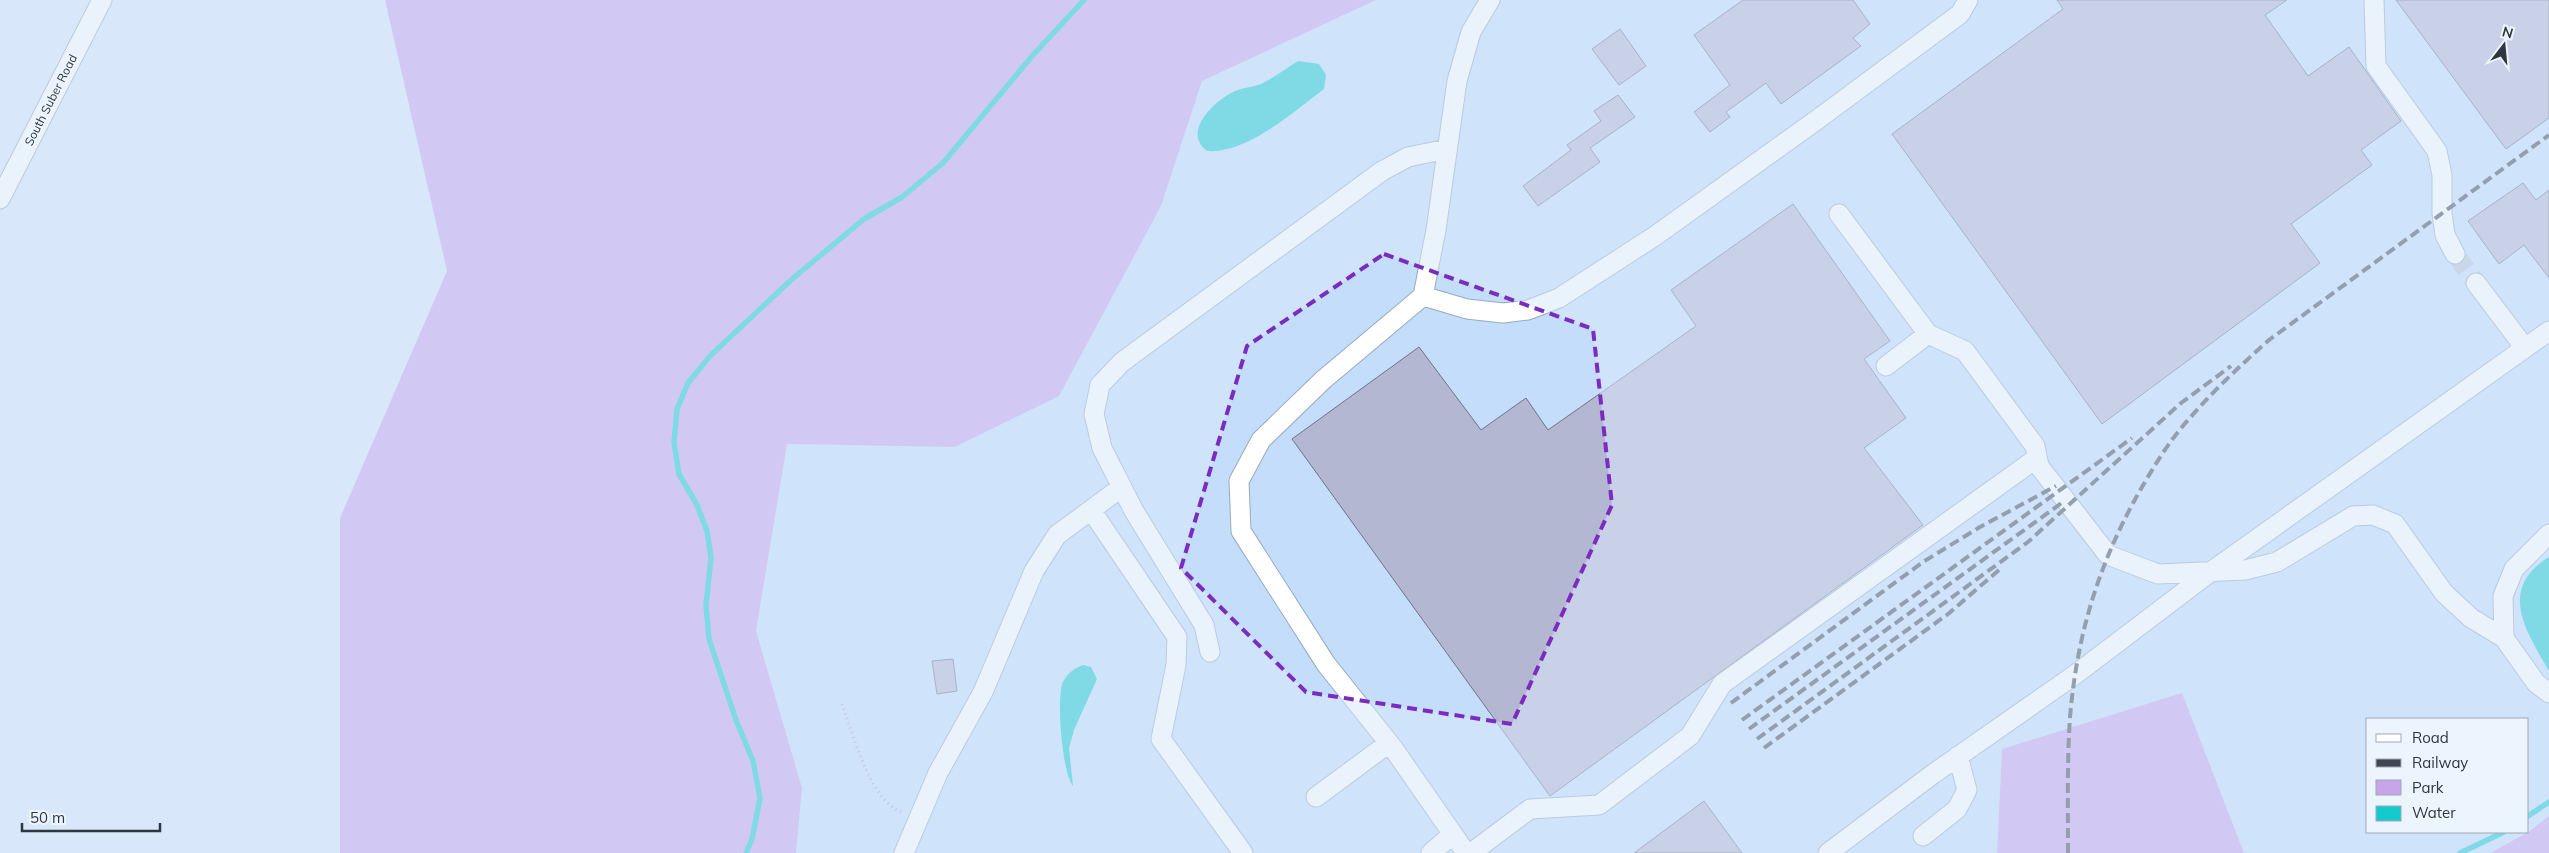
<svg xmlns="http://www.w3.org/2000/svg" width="2549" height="853" viewBox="0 0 2549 853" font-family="Mulish,sans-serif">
<rect width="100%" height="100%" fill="#d8e8fa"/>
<!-- built -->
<path fill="#c4ddfa" d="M1376 0H2549V816L2528 830V719H2368V832H2525L2490 853H2244L2182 694 2002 749 1997 853H796L802 788 756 631 787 444 955 447 1059 396 1161 206 1202 81Z"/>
<!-- green -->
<path fill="#c8a4eb" d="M385 0H1376L1202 81 1161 206 1059 396 955 447 787 444 756 631 802 788 796 853H340V518L447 271Z
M2182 693 2244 853H1997L2002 749Z
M2549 816V853H2490L2528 832Z"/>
<!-- water -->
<path fill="#13cbcc" d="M1298 61 1319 64 1326 75 1324 89C1293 112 1247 154 1207 151 1181 132 1215 100 1235 91 1245 87 1256 87 1265 82 1276 76 1287 68 1298 61Z
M2549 557V671C2526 631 2497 589 2549 557Z
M1083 665 1091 667 1097 679 1074 730 1069 748 1073 786C1062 773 1056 697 1063 682 1068 673 1073 669 1083 665Z"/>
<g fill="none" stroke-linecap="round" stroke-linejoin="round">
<!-- stream -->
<path stroke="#13cbcc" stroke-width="5.5" d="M2528 816 2549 802
M746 853 752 839 760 798 753 761 736 720 709 639 706 605 711 558 707 531 697 505 679 474 674 443 677 409 688 383 710 356 791 280 864 219 902 197 943 163 1033 55 1084 0
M2460 853 2504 832"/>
</g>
<!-- building -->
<path fill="#b4b7d2" stroke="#6f728a" d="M1743 0H1853L1870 24 1853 38 1861 46 1781 104 1766 83 1726 112 1730 117 1710 132 1694 112 1730 85 1694 35Z
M2057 0H2287L2265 15 2308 76 2349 47 2401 121 2361 150 2372 165 2291 224 2320 263 2102 424 1892 134 2063 9Z
M2396 0H2549V118L2506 149Z
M1620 29 1646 66 1619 85 1592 49Z
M1618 95 1635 117 1590 148 1600 162 1538 206 1523 186 1571 150 1567 145 1601 121 1594 111Z
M2523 183 2536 200 2549 190V278L2524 245 2499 264 2468 221Z
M1793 204 1890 341 1864 359 1906 418 1864 448 1923 525 1550 796 1292 439 1419 347 1481 430 1526 398 1548 430 1696 326 1671 290Z
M953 659 957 691 937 694 932 661Z
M1704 801 1742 853H1634Z"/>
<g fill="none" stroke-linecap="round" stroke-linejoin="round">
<!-- minor-tunnel -->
<path stroke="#b6c4d5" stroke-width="19" stroke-dasharray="19 9" stroke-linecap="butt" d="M2455 254 2476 283"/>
<defs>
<path id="minor" d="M2374 0 2376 66 2437 151 2442 175V213L2445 235 2455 254
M0 199 102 0
M1839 214 1928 334 1965 351 2035 446 2039 466 2108 555 2158 574 2245 570 2277 562 2353 516 2373 515 2395 524 2444 593 2471 618 2504 638 2536 683 2549 693
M1423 296 1467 309 1503 313 1528 310 1559 298 1655 236 1818 119 1960 14 1968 0
M2525 348 2549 331
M1886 366 1928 334
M1091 510 1177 637 1176 665 1161 739 1243 853
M2504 638 2503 596 2514 569 2549 534
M1210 652 1204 625 1134 511 1102 448 1094 414 1100 385 1122 362 1382 171 1408 157 1447 149
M1316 797 1389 743
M1923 836 1957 809 1967 790 1958 756
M904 853 938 773 983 692 1034 571 1057 535 1122 487
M1431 853 1453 834
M1466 853 1393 748 1326 664 1241 531 1239 481 1261 440 1323 380 1423 296 1436 230 1457 81 1471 32 1490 0
M1471 853 1530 809 1599 805 1690 736 1722 684 2037 458
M1828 853 1933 774 2076 674 2209 573 2525 348 2476 283"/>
</defs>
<!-- minor casing -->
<use href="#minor" stroke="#97aabf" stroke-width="21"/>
<!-- path -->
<path stroke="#9ba8b7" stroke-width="3" stroke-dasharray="1 4" stroke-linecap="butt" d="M842 704C853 733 870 802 902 812"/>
<!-- minor -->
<use href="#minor" stroke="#fff" stroke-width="19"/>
<!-- rail -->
<path stroke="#3f4852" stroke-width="4" stroke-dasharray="10 5" stroke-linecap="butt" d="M1731 703 1923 562 1980 527 2056 486
M1742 720 2132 438
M1749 729 2063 502
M1757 739 2028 542 2181 403 2231 366
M1764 748 1948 614 1999 570
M2068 853C2068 808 2067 762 2070 717 2077 635 2098 566 2138 494 2153 468 2168 442 2189 419 2214 390 2241 365 2269 340L2549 135"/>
</g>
<!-- marked area -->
<path d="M0 0H2549V853H0ZM1384 254 1593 329 1612 505 1512 724 1306 692 1181 568 1247 346Z" fill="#d8e8fa" fill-opacity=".55" fill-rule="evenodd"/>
<path fill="none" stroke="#7b2cbf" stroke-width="4" stroke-dasharray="10 6" stroke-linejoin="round" d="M1384 254 1593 329 1612 505 1512 724 1306 692 1181 568 1247 346Z"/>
<g text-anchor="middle" stroke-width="5" stroke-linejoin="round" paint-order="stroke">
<!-- street labels -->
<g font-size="12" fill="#2e363f" stroke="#ecf5fe">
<text transform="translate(51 100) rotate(-63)" y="4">South Suber Road</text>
</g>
</g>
<!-- legend -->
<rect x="2366" y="718" width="162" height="115" fill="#ecf5fe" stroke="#a0a9b2"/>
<rect x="2376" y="734" width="25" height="8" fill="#ffffff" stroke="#a0a9b2"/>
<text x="2412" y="743" font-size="15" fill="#2e363f">Road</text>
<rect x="2376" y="759" width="25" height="8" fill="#3f4852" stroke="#a0a9b2"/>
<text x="2412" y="768" font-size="15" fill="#2e363f">Railway</text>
<rect x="2376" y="780" width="25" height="15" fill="#c8a4eb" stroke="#a0a9b2"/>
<text x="2412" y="793" font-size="15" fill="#2e363f">Park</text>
<rect x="2376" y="806" width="25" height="15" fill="#13cbcc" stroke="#a0a9b2"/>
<text x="2412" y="818" font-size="15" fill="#2e363f">Water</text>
<!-- north arrow -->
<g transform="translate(2504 45) rotate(16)" stroke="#ecf5fe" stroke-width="4" paint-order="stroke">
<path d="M0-4L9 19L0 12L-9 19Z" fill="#2e363f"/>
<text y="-8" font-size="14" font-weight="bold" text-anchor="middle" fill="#2e363f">N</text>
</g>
<!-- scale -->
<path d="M22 823v8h138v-8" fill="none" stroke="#2e363f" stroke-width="2.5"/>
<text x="30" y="823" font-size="15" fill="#2e363f" stroke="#ecf5fe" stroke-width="4" paint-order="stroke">50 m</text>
</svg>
